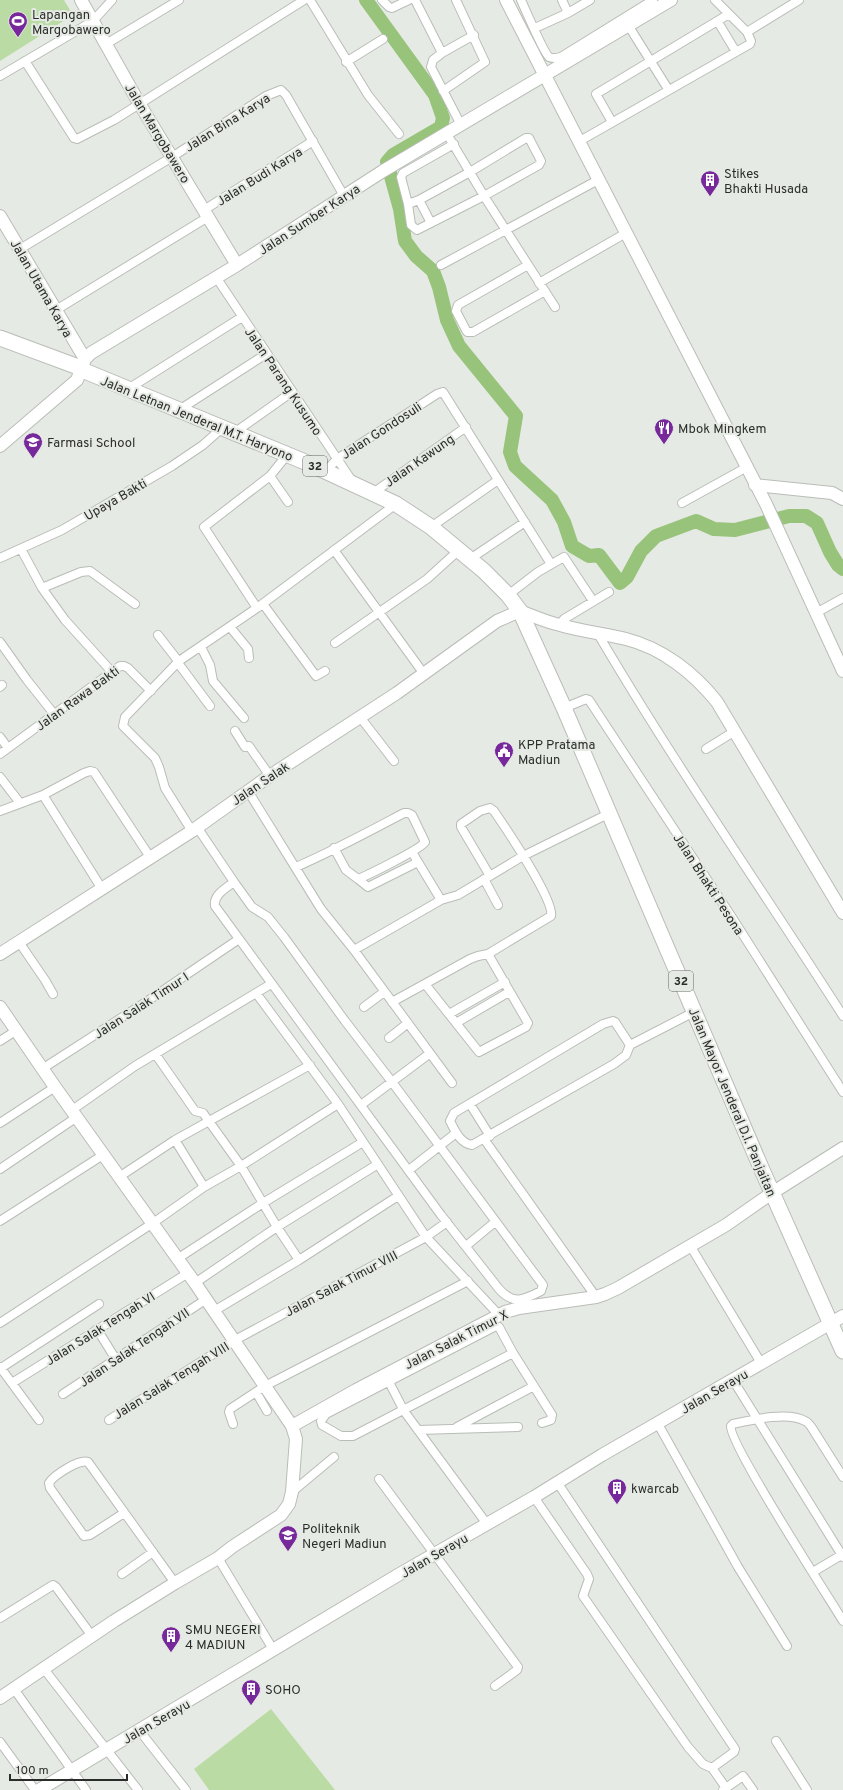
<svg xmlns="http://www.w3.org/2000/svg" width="843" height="1790" viewBox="0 0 843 1790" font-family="Overpass,sans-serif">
<rect width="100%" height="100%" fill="#e6eae4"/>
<!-- green -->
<path fill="#badca4" d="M0 0H64L73 15 0 61Z
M271 1709 335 1790H209L194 1769Z"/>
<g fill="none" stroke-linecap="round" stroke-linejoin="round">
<!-- river -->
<path stroke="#98c37a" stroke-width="14" d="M366 0 435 95 443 118 441 127 393 155 387 162 400 209 405 241 416 256 433 271 439 287 447 320 459 346 516 416 510 452 515 466 552 500 564 522 572 546 589 556 599 555 620 583 627 577 641 551 656 536 696 521 714 529 735 530 789 516H806L817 523 830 552 838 565 843 569"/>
<defs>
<path id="street" d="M310 0 368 95 399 134
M382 0 389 7 392 8 409 0
M415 0 442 53 433 60 431 67 461 125
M521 0C525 9 544 53 549 57 553 59 557 58 561 57L653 0
M562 0 568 13
M718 22 736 52
M628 25 668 89
M535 28 568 13 590 0
M747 32 799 0
M106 44 179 0
M442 53 474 35
M25 61 74 138 77 139 114 120 304 0
M346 62 383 39
M0 76 93 21 112 0
M443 91 485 62 456 0
M612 122 596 94 729 14
M447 134 484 196 555 307
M578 142 750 44 751 41 747 32 715 0
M419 200 431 223
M408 204 411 225 417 230 484 196 539 165 541 161 529 138H526L470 172 419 200 408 204 401 177 403 173 454 144
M204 210 313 141
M20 249 172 157 266 96 281 90 286 95 344 196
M441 265 598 180
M528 265 458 305 456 311 467 332H473L545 291
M216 277 352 481
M539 283 626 233
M56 310 208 217
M128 389 242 317
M179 410 266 354
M234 433 292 392
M326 471 337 459 437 394 443 392 551 564
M270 476 288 502
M373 493 466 427
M682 503 747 467
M431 527 498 480
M21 549 42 588 65 620 112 672
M334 550 424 674
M0 558 62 530 172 466 203 445 222 428
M470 559 525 522
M42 588 81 572 90 571 135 604
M508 595 538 572 564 557 593 601
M263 604 316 676 325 671
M257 608 204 527 270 476 287 455
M816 613 843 598
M559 625 564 619 609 592
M230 627 248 649 249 658
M598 634C675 765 762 889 843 1016
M158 635 179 662
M0 642 27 680 54 714
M335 643 427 579 459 550
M201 647 210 665 213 681 244 718
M178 663 210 706
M0 687 2 685
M564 708 586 699 589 700 733 919 843 1092
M360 717 394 761
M235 731 245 747 249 746 270 776
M0 737 8 748
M706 749 735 731
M0 754 120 666H124L128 668 151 691
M0 777 20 803
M248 791 321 909 354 950 452 1083
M43 795 102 889
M0 811 43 795 84 773 90 771 94 772 150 857
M197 827 234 882C226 888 213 895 215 906L441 1215 499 1289C513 1305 524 1300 541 1291L543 1285 392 1082 345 1021 284 937 268 917 252 907 234 882
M192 831 165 788 159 767 155 758 123 726 125 717 179 661 257 608 396 504
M412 852 441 900 458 895 523 856 610 813
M296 867C333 851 368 832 404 813H408L412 815 425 842C421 849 368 875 358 879L346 870 334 848
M358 879 368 887 418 862
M484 879 498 905
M19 942 45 980 53 994
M354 950 441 900
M425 984 479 1052 526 1027 528 1023 488 954
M256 993 338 1104 426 1237 499 1315
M392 1002 470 959 478 956 488 954 551 916C555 901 505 827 494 811L490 808 480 811 461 824V827L490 876
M364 1007 384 992
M449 1014 505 982
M456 1023 509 992
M389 1038 408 1023
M0 1041 17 1030
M630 1045 626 1055 614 1064 472 1145C460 1143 455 1131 450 1121L454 1113 603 1024 613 1021 615 1022 630 1045 694 1012
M156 1055 195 1111 203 1113 241 1166 277 1227 299 1260
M42 1069 149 1000 239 939
M470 1104 490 1136
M361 1105 429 1054
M72 1110 135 1066 271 984
M0 1123 55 1087
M484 1139 596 1297
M175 1140 204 1187
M0 1169 77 1117
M409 1170 456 1133
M119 1177 175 1140 310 1065
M0 1221 103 1155
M466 1246 495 1222
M691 1247 761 1363
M177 1259 263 1203 363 1142
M195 1283 277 1227 378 1164
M214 1311 299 1260 398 1196
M0 1323 153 1223 204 1187 241 1166 338 1104
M496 1326 499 1327 513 1353 353 1436H341L322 1425 321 1421 326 1414Z
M97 1329 115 1358
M513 1353 552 1415 551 1420 542 1423
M0 1367 39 1420
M1 1368 99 1304
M733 1380 843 1557
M389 1382 404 1411 487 1524
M12 1383 188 1273
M256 1392 267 1411
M63 1394 205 1300
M109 1420 237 1339 426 1237 447 1222
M233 1424 229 1412 230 1409 265 1386 468 1281
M658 1424 738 1567 787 1646
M457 1427 534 1386
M418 1430 518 1427
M843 1477 812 1428C810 1425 808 1422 805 1421 788 1411 751 1420 733 1424L731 1426C727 1440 829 1598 843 1621
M379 1479 518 1667 517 1670 495 1686
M557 1482 735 1749 734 1752 712 1768
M292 1492 334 1457
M534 1497 587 1574 589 1579 583 1596 688 1747 703 1764 712 1768 726 1788
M124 1513 90 1535 84 1536 50 1488 49 1483C54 1475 79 1459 88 1462L175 1583
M218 1558 274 1651
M813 1572 843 1554
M122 1574 153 1552
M0 1618 53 1585 56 1587 92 1636
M44 1669 138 1790
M14 1689 86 1790
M139 1730 186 1790
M776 1741 807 1790
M0 1742 35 1790
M723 1790 743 1776 753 1790"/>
<path id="secondary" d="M81 0 139 103 237 265
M506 0 766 504 843 671
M0 216 85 359
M0 446 77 380 85 359 91 353 237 265 383 171 671 0
M755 485 832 493 843 499
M0 954 192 831 268 777 397 693 497 621 520 611C533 616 546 622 560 625 581 631 604 634 626 639 662 648 694 673 717 702L843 913
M0 1007 55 1087 195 1283 292 1426 296 1439 292 1492 289 1504 281 1515 232 1547 218 1558 175 1583 114 1621 0 1698
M292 1426 356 1390 505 1312 519 1308 596 1297 605 1294 618 1288 726 1225 772 1193 843 1148
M39 1790 398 1575 534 1497 602 1455 843 1316"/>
<path id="highway" d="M0 338 81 368 87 372 310 464 396 504 431 527 484 571 508 595 520 611 564 708 762 1170 843 1351"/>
</defs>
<!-- street casing -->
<use href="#street" stroke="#b9bdb7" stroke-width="10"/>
<!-- secondary casing -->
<use href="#secondary" stroke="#b9bdb7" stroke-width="14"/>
<!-- highway casing -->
<use href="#highway" stroke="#b9bdb7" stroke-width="17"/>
<!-- street -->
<use href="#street" stroke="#fff" stroke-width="8"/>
<!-- secondary -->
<use href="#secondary" stroke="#fff" stroke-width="12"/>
<!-- highway -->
<use href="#highway" stroke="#fff" stroke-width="15"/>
</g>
<!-- icons -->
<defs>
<symbol id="stadium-pin" viewBox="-11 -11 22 30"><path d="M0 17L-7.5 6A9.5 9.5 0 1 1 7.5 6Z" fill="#77289a" stroke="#e6eae4"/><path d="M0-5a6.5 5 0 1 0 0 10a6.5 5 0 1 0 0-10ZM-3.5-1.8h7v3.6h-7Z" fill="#fff"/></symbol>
<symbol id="building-pin" viewBox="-11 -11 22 30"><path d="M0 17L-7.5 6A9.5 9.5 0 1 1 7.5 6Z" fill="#77289a" stroke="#e6eae4"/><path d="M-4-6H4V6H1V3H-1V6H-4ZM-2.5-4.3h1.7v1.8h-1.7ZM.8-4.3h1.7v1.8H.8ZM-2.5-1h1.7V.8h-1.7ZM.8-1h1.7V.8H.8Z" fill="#fff"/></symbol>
<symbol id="restaurant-pin" viewBox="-11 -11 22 30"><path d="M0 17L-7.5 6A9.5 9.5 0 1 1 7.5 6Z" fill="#77289a" stroke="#e6eae4"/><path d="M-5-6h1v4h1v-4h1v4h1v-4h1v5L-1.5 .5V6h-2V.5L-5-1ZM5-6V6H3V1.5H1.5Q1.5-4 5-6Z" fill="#fff"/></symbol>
<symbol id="school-pin" viewBox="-11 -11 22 30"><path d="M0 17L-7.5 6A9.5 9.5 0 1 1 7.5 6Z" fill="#77289a" stroke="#e6eae4"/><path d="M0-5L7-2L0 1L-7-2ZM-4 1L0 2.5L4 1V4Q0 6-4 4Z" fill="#fff"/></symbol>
<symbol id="civic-pin" viewBox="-11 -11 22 30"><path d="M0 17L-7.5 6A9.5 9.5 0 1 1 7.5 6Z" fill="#77289a" stroke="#e6eae4"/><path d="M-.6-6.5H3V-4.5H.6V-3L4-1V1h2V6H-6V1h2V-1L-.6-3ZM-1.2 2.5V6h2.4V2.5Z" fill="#fff"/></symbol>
<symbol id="university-pin" viewBox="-11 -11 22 30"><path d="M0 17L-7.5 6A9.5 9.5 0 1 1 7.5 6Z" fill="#77289a" stroke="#e6eae4"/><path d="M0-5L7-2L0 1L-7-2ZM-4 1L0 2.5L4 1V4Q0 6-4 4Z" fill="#fff"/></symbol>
</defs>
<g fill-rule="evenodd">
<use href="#stadium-pin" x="7" y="10" width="22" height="30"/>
<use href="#building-pin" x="699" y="169" width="22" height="30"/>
<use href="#restaurant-pin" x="653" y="417" width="22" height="30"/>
<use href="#school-pin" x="22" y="431" width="22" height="30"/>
<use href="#civic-pin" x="493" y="740" width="22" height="30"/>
<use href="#building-pin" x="606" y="1477" width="22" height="30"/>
<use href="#university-pin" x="277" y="1524" width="22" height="30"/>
<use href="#building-pin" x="160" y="1625" width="22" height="30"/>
<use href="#building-pin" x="240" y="1678" width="22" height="30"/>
</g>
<g text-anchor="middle" stroke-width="4" stroke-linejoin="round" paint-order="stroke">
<!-- shield labels -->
<g fill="#e6eae4" stroke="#636662" stroke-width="1">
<rect x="303" y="456" width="24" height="20" rx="3"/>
<rect x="669" y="971" width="24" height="20" rx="3"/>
</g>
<g font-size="12" font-weight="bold" fill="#2b2d2a">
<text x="315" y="470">32</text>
<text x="681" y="985">32</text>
</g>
<!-- poi labels -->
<g font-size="13" fill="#2b2d2a" stroke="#e6eae4" text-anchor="start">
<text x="32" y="19">Lapangan<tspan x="32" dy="15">Margobawero</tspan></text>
<text x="724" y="178">Stikes<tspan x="724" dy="15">Bhakti Husada</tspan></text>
<text x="678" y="433">Mbok Mingkem</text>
<text x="47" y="447">Farmasi School</text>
<text x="518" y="749">KPP Pratama<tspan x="518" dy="15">Madiun</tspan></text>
<text x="631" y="1493">kwarcab</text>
<text x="302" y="1533">Politeknik<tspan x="302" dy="15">Negeri Madiun</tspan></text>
<text x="185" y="1634">SMU NEGERI<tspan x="185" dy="15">4 MADIUN</tspan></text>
<text x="265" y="1694">SOHO</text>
</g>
<!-- street labels -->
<g font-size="13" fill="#2b2d2a" stroke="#e6eae4">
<text transform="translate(227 122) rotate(-32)" y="5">Jalan Bina Karya</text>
<text transform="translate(158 133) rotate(59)" y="5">Jalan Margobawero</text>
<text transform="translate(259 176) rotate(-32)" y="5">Jalan Budi Karya</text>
<text transform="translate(309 219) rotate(-33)" y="5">Jalan Sumber Karya</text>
<text transform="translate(42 288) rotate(60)" y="5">Jalan Utama Karya</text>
<text transform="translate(284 381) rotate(56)" y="5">Jalan Parang Kusumo</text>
<text transform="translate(197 418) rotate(22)" y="5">Jalan Letnan Jenderal M.T. Haryono</text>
<text transform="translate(381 430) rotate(-33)" y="5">Jalan Gondosuli</text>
<text transform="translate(419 460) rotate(-35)" y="5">Jalan Kawung</text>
<text transform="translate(115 499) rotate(-30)" y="5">Upaya Bakti</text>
<text transform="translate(77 698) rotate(-36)" y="5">Jalan Rawa Bakti</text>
<text transform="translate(260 783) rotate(-34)" y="5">Jalan Salak</text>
<text transform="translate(709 884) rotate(57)" y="5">Jalan Bhakti Pesona</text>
<text transform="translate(141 1005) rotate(-33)" y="5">Jalan Salak Timur I</text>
<text transform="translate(733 1102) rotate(67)" y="5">Jalan Mayor Jenderal D.I. Panjaitan</text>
<text transform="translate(341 1283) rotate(-28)" y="5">Jalan Salak Timur VIII</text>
<text transform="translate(100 1328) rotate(-32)" y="5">Jalan Salak Tengah VI</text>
<text transform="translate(456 1339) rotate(-27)" y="5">Jalan Salak Timur X</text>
<text transform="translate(134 1347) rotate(-34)" y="5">Jalan Salak Tengah VII</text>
<text transform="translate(171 1380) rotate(-32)" y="5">Jalan Salak Tengah VIII</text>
<text transform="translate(714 1391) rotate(-30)" y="5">Jalan Serayu</text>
<text transform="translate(434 1555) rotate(-30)" y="5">Jalan Serayu</text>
<text transform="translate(156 1721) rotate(-30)" y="5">Jalan Serayu</text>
</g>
</g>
<!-- scale -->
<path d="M10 1774v6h117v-6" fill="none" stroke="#2b2d2a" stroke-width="2"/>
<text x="16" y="1774" font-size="12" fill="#2b2d2a" stroke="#e6eae4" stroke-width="3" paint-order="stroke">100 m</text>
</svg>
